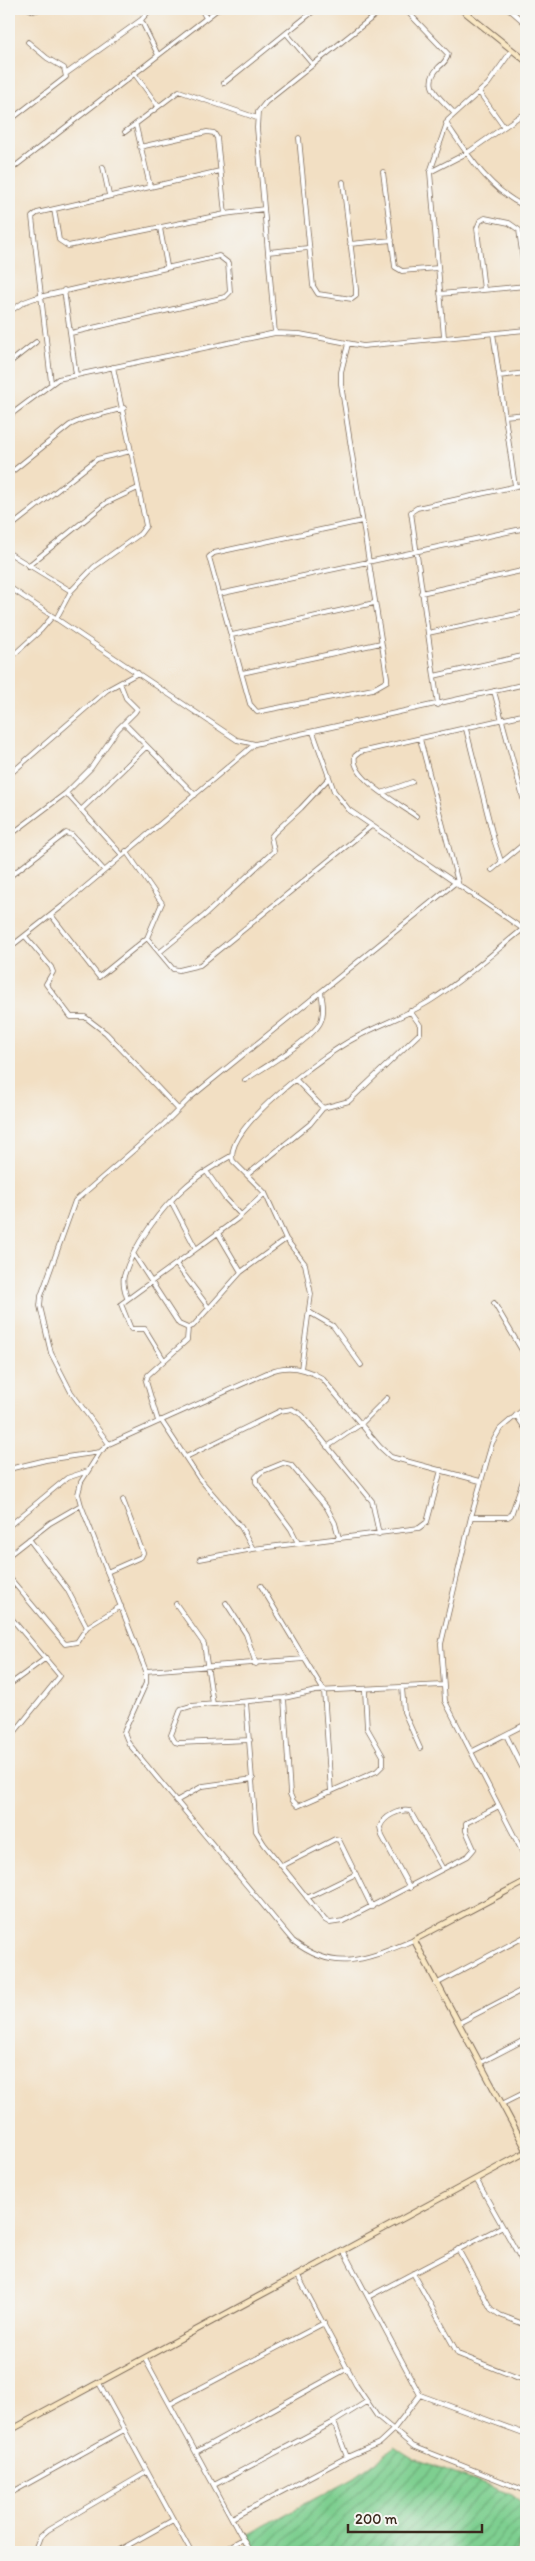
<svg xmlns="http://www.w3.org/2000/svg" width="535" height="2561" viewBox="0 0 535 2561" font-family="Itim,sans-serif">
<defs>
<pattern id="garden-furrows" width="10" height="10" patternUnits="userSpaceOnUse" patternTransform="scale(1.25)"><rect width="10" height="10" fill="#7ecf90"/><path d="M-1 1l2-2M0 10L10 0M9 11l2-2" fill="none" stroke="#68a875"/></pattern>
</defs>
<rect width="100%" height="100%" fill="#f6f6f2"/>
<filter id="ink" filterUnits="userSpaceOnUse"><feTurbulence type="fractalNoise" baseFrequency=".02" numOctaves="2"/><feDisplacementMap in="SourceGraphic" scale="10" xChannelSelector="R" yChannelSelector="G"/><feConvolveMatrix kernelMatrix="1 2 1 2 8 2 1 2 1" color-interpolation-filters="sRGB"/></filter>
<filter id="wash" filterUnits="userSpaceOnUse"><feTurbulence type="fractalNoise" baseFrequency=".0096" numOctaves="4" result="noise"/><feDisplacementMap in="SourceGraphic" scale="20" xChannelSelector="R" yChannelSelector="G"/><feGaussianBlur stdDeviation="1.12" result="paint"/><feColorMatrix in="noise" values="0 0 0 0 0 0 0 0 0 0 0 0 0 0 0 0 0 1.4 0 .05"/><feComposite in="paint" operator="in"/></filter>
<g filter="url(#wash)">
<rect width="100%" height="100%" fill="#f2dfc3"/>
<!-- garden -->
<path fill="url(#garden-furrows)" stroke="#5c7c57" d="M395 2447 414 2459 513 2495 526 2505V2529L517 2552H254L245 2536 355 2477Z"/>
</g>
<g filter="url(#ink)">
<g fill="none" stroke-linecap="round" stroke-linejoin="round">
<defs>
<path id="street" d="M29 9 34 11 40 9
M151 9 141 20 158 55
M201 9 206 18
M405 9 448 54C447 60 444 63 439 67 420 86 441 98 454 113
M509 9 526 24
M286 33 313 65
M67 73 141 20
M134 73 158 106
M224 83 316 9
M479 92 504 127 520 116 526 115
M9 121 66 77 64 68 47 58 28 42
M446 123C469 156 489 190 526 207
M136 126 150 186
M125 132 179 91 257 118
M299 138 313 286 318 294 352 299 356 296V289L343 182
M140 147 207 132 214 133 217 138 225 214
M103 167 109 195
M9 171 218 9
M383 172 395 267 402 271 438 268
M430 172 467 153 504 127
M54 209 59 240 68 246 225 214 264 209
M160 228 167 266
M350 244 392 240
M9 246V258
M268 252 308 248
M64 290 76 375
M484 290 477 228 480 221 485 218 509 223 519 230 526 284
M440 294 526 286
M9 312 24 302 35 298 219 256 228 263 230 292 225 297 71 333
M275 333 257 128 258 112 266 102 383 9
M493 333 515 486
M444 337 430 172 448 120 488 84 512 50
M348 344 341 372V384L387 677V681L373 689 257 712 250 704 209 557 214 553 362 521
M9 363 36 342
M499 376 526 373
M51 382 32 217 37 213 220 171
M9 416 58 379 275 333 300 334 363 346 526 330
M505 416 526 414
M9 474 70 425 83 419 124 408
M9 528 97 459 131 451 113 367
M9 553 71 591 56 619
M28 566 106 503 138 488
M9 587 237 740 255 744 526 684
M71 591 94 567 140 534 146 526 131 451
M421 593 526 570
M219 594 526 528
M428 633 526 612
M232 635 374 603
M9 659 41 630 52 617
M242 673 381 643
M434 676 526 655
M494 691 526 809
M438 705 411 512 417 508 526 484
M125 724 195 795
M466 729 494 840 501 861
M313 732 334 791 349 810 526 931
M420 739 459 886
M9 775 107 690 138 673
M384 792 412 782
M66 793 91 768 118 729 135 712 137 709 126 698 120 683
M81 810 146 747
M416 816C400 804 350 778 355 756L360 752 526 714
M9 836 66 793 122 855
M126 851 162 903 147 938 173 969 179 970 200 965 370 827
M492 870 526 842
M9 877 66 833 72 835 104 870
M51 915 99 977 147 938
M25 936 51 967 53 972 46 984 71 1017H85L106 1033 178 1109
M9 948 65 904 255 744
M160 952 205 915 274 851 271 837 274 833 301 808 329 778
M245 1080C263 1068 311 1040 320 1023 325 1014 323 1002 321 992
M296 1080 323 1108 349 1101 420 1033V1025L410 1011
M206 1171 225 1198 241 1215
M247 1175 310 1124 323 1108
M171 1201 196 1249
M218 1233 241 1272
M134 1255 179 1324 188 1328 193 1326 241 1272 286 1239
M176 1264 209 1308
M127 1298C125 1291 122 1284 124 1276 133 1246 161 1208 184 1188 198 1175 215 1165 231 1156
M494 1303 526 1357
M309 1312 333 1326 361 1365
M164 1360 145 1329H131L121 1304 237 1219 265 1193
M301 1369 311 1294 305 1264 286 1239 265 1193 233 1161C222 1128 328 1052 355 1038 380 1024 409 1015 433 999 465 979 494 952 523 929
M526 1407 500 1429 492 1443 471 1517 441 1644 445 1701 526 1859
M516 1415 526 1430
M161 1420 199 1478 241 1527 253 1549
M158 1421 146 1381 148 1375 187 1340 188 1328
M109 1444 71 1392 51 1353 40 1306 41 1296 75 1201 164 1124 191 1097 455 883
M327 1447 361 1424 387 1398
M186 1457 280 1411 292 1409 302 1415 372 1501 379 1534
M9 1469 46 1460 100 1452
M471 1517H508L511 1515 526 1472
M9 1526 67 1478 88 1471
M29 1539 67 1589 87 1627
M298 1543 291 1529 256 1482V1477L261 1472 283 1463 291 1465 327 1508 335 1523 339 1538
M9 1555 50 1523 81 1505
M200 1559 253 1549 419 1528 427 1522 441 1470
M107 1572 141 1557 143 1553 123 1500
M9 1577 65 1644 77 1642 87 1627 121 1606
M261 1586 324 1691 331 1792
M226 1603 246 1634 256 1664
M176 1604 204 1644 213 1704
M146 1671 304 1659
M9 1685 46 1658
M402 1687 404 1712 420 1748
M284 1698 290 1794 293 1801 298 1806 377 1771 383 1765V1756L367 1728 365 1691
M246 1702 256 1831 264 1844 325 1920 330 1923 343 1921 468 1856 474 1849 466 1831V1823L499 1806
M506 1735 526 1775
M9 1739 60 1676 12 1619
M250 1740 179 1743 175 1742 171 1735 181 1709 191 1706 284 1698 316 1691 443 1685
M471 1752 526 1724
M176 1801 203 1786 253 1779
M282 1866 335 1839 339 1840 372 1907
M410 1888 382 1836 380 1827C384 1816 399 1809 410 1811L443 1869
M307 1898 356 1874
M414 1940C369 1958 337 1975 293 1941L129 1744 124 1732 146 1683V1671L81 1505 78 1494 81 1482 100 1452 109 1444 269 1372C287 1364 305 1368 322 1378L380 1447 391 1457 480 1481
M436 1984 526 1936
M459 2023 526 1988
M480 2063 526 2039
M502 2104 526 2092
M476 2179 526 2268
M458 2249 491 2309 500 2315 526 2325
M344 2252 420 2395 526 2434
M413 2273 458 2354 526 2381
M298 2276 356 2385 377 2416 413 2446 526 2491
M368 2297 501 2227
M145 2359 250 2552
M99 2383 191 2552
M170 2404 324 2323
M334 2422 347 2457
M196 2452 348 2368
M214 2485 334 2422 366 2402
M9 2494 124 2430
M232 2518 347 2457 379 2443 393 2430 420 2395
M34 2552 40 2537 48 2530 147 2472
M116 2552 173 2520
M220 2552 243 2539
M524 2552 526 2546"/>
<path id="secondary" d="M461 9 526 61
M526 1881 414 1940 526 2149
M9 2431 526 2152"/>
</defs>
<!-- street casing -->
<use href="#street" stroke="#7b6958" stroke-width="5.5"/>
<!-- secondary casing -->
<use href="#secondary" stroke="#7b6958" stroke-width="7"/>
<!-- street -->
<use href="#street" stroke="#fff" stroke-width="4"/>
<!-- secondary -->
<use href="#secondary" stroke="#f9e7c3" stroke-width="5"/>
</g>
</g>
<!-- margin -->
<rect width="535" height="2561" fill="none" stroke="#f6f6f2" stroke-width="30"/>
<!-- scale -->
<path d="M348 2524v8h134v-8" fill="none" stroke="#3b2a1e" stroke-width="2.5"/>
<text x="355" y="2524" font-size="15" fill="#3b2a1e" stroke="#f6f6f2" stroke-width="4" paint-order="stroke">200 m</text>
</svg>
